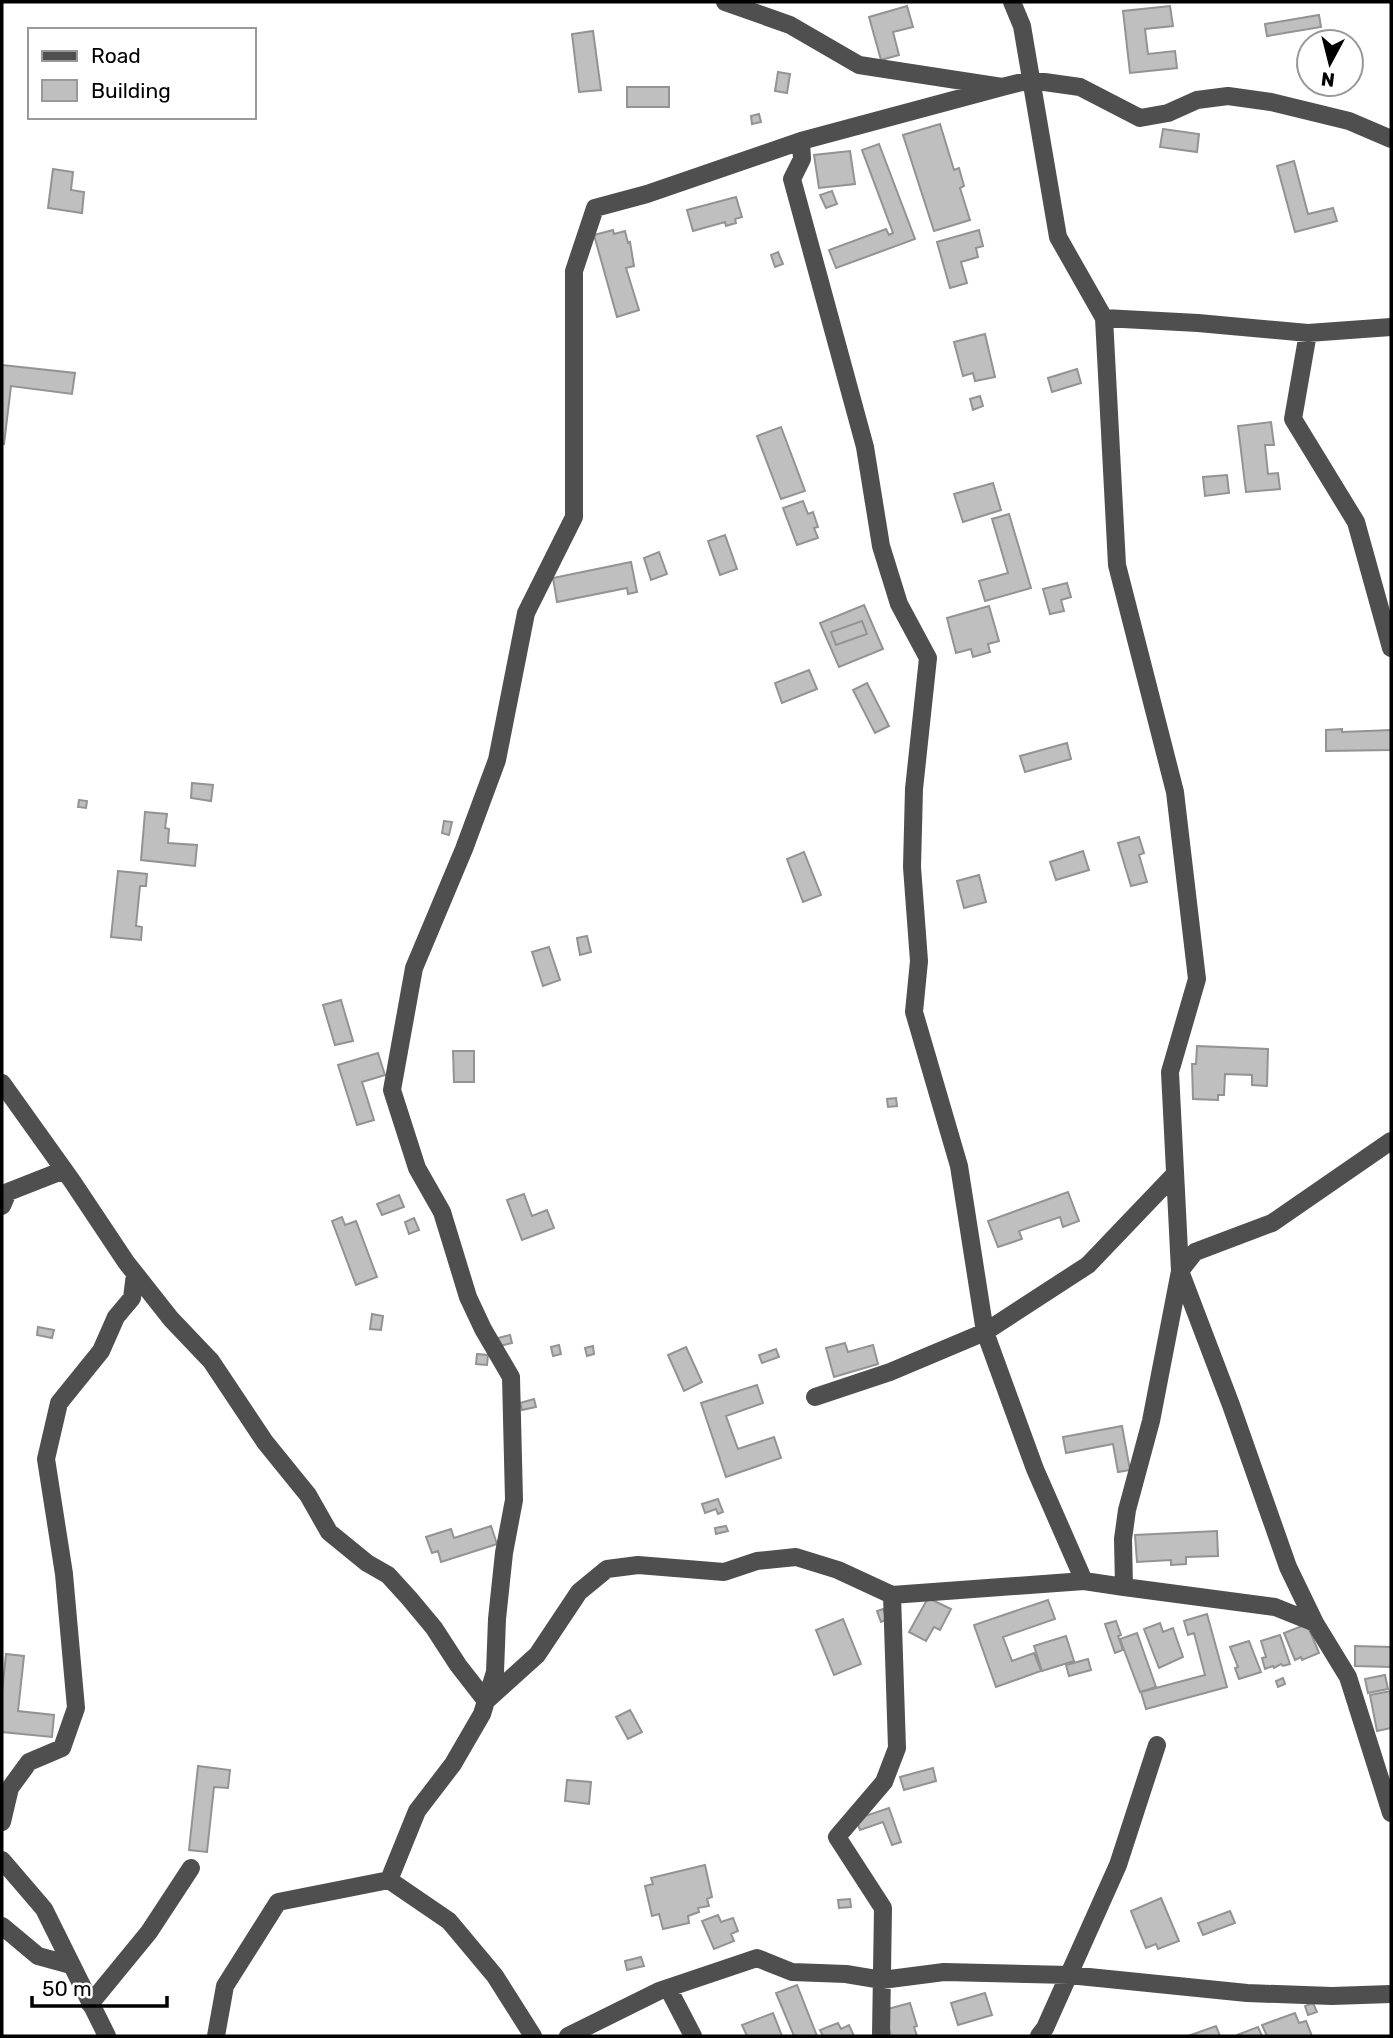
<svg xmlns="http://www.w3.org/2000/svg" width="1393" height="2038" viewBox="0 0 1393 2038" font-family="Rubik,sans-serif">
<rect width="100%" height="100%" fill="#fff"/>
<!-- building -->
<path fill="#bfbfbf" stroke="#939393" stroke-width="2" fill-rule="evenodd" d="M907 6 913 27 893 32 899 55 881 60 869 17Z
M1170 6 1173 26 1145 29 1148 54 1175 51 1177 68 1130 73 1123 11Z
M1319 15 1321 27 1267 36 1265 24Z
M593 31 601 90 579 92 572 34Z
M778 72 790 74 787 93 775 91Z
M627 87H669V107H627Z
M759 114 761 122 752 124 751 116Z
M940 124 954 170 959 168 964 186 960 188 970 220 934 231 903 135Z
M1163 129 1199 134 1197 152 1160 147Z
M879 144 915 239 836 268 829 250 886 229 889 235 893 233 862 150Z
M850 151 855 184 819 188 814 155Z
M1294 161 1308 214 1333 208 1337 221 1295 232 1277 166Z
M53 169 73 172 71 190 84 192 82 213 48 208Z
M832 191 837 204 826 208 820 195Z
M736 197 742 217 735 219 736 223 726 226 725 222 693 231 687 210Z
M613 230 614 234 625 231 628 243 630 242 634 266 626 268 639 310 617 317 594 235Z
M979 230 983 246 976 248 978 257 961 262 967 283 950 288 937 242Z
M778 252 783 264 775 267 771 255Z
M985 334 995 377 975 381 973 373 963 376 954 342Z
M2 365 75 373 72 394 11 386 4 444 2 443Z
M1077 369 1081 383 1052 392 1048 378Z
M980 396 983 406 973 410 970 399Z
M1271 422 1274 445H1265L1268 474 1278 473 1280 489 1246 492 1238 426Z
M781 427 805 491 781 499 757 436Z
M1227 475 1229 493 1205 496 1203 477Z
M993 483 1001 510 963 522 954 494Z
M803 501 808 514 813 512 818 527 814 528 818 538 797 545 783 508Z
M1009 514 1031 588 985 601 979 581 1008 573 992 519Z
M725 535 737 569 720 575 708 541Z
M659 552 667 574 651 580 644 558Z
M631 562 637 592 628 594 627 588 557 602 553 578Z
M1067 583 1071 597 1061 600 1064 611 1050 614 1043 589Z
M864 605 883 649 839 667 820 623ZM862 621 867 634 836 645 831 632Z
M989 606 999 641 988 644 990 652 973 657 971 649 956 653 947 618Z
M862 621 867 634 836 645 831 632Z
M809 670 817 689 782 703 775 683Z
M867 683 889 726 875 733 853 690Z
M1342 729V732L1391 730V750L1326 751V730Z
M1067 743 1071 759 1025 772 1020 756Z
M192 783 213 785 211 801 191 798Z
M79 800 87 801 86 808 78 807Z
M145 812 167 814 165 828 169 829 168 843 197 845 195 866 141 860Z
M444 821 452 822 449 835 442 833Z
M1139 837 1144 853 1139 855 1147 882 1131 886 1118 843Z
M1083 851 1089 870 1056 880 1050 862Z
M804 852 821 895 803 902 787 859Z
M118 871 147 874 146 886H140L136 926 142 927 141 940 111 937Z
M979 875 986 902 964 908 957 881Z
M587 936 591 952 580 955 577 938Z
M549 947 560 980 543 986 532 952Z
M341 1000 353 1041 335 1045 323 1005Z
M1197 1046 1268 1049 1267 1086 1252 1085V1075L1225 1074 1224 1095H1218V1100L1193 1099 1192 1064H1196Z
M453 1051H474V1082H454Z
M378 1053 385 1075 362 1082 374 1120 357 1125 338 1065Z
M896 1098 897 1106 888 1107 887 1099Z
M1068 1192 1079 1221 1063 1227 1060 1217 1019 1231 1022 1239 998 1247 988 1221Z
M524 1194 532 1216 547 1210 554 1228 522 1240 507 1200Z
M399 1195 404 1207 382 1215 377 1204Z
M342 1217 345 1225 356 1221 377 1277 356 1285 332 1221Z
M414 1218 419 1230 409 1234 405 1222Z
M372 1314 383 1316 381 1330 370 1329Z
M38 1327 54 1330 52 1338 37 1335Z
M510 1335 512 1343 500 1346 498 1338Z
M845 1343 848 1352 873 1345 878 1364 834 1377 826 1348Z
M559 1345 561 1354 553 1356 551 1347Z
M593 1346 594 1354 587 1356 585 1348Z
M686 1347 702 1382 684 1391 668 1355Z
M776 1349 779 1357 762 1363 759 1355Z
M477 1354 488 1355 487 1365 476 1364Z
M757 1385 763 1403 726 1416 738 1449 774 1437 781 1458 726 1477 701 1403Z
M534 1399 536 1407 522 1410 520 1403Z
M1122 1426 1130 1470 1118 1472 1113 1444 1066 1453 1063 1437Z
M718 1499 723 1512 718 1514 716 1509 705 1513 702 1504Z
M491 1526 497 1544 441 1562 438 1551 432 1553 426 1537 451 1529 454 1538Z
M726 1526 728 1531 716 1534 715 1528Z
M1217 1531 1218 1556 1186 1557V1564L1171 1565V1560L1137 1562 1135 1535Z
M928 1598 951 1609 940 1630 934 1627 926 1641 909 1632Z
M1048 1600 1055 1619 1003 1637 1012 1661 1034 1653 1041 1671 996 1687 974 1625Z
M883 1609 888 1619 881 1622 877 1611Z
M1207 1614 1227 1687 1146 1709 1141 1692 1205 1675 1194 1633 1188 1635 1184 1621Z
M843 1619 861 1664 834 1675 816 1630Z
M1116 1621 1121 1635 1118 1636 1123 1650 1115 1653 1105 1624Z
M1160 1623 1163 1632 1173 1628 1183 1657 1159 1668 1144 1629Z
M1307 1624 1319 1653 1302 1660 1301 1657 1295 1660 1284 1633Z
M1137 1633 1156 1687 1140 1692 1120 1639Z
M1280 1635 1290 1664 1283 1666 1281 1664 1274 1668 1273 1666 1265 1669 1262 1658 1266 1657 1261 1641Z
M1066 1636 1074 1661 1042 1671 1034 1646Z
M1249 1641 1261 1672 1239 1679 1235 1668 1238 1667 1230 1647Z
M1355 1646 1391 1647V1667L1355 1666Z
M6 1654 24 1656 18 1711 54 1715 52 1737 2 1732V1692Z
M1088 1659 1091 1670 1069 1676 1066 1665Z
M1385 1675 1388 1689 1368 1693 1365 1679Z
M1283 1678 1285 1684 1278 1687 1276 1681Z
M1391 1691V1728L1377 1731 1370 1695Z
M630 1710 642 1732 628 1739 616 1717Z
M198 1766 230 1770 228 1788 214 1787 207 1852 189 1850Z
M933 1768 936 1781 904 1790 900 1777Z
M567 1780 591 1782 589 1804 565 1801Z
M889 1808 901 1842 892 1845 883 1822 860 1830 856 1819Z
M705 1865 712 1897 707 1899 709 1906 698 1908 699 1912 688 1916 689 1923 663 1929 659 1914 652 1916 645 1886 653 1884 651 1878Z
M1161 1898 1179 1941 1158 1949 1156 1944 1146 1948 1131 1911Z
M850 1899 851 1907 839 1908 838 1900Z
M1230 1911 1235 1923 1203 1935 1198 1923Z
M718 1915 721 1922 733 1918 738 1931 731 1934 734 1941 714 1949 702 1921Z
M641 1957 644 1966 627 1970 625 1961Z
M797 1985 817 2036H794L776 1993Z
M985 1993 992 2015 958 2025 951 2003Z
M910 2003 917 2026 914 2027 917 2036H891L884 2010Z
M1313 2003 1317 2012 1308 2015 1305 2006Z
M773 2013 782 2036H747L742 2025Z
M1295 2013 1299 2023 1306 2021 1312 2036H1267L1262 2025Z
M838 2023 841 2029 849 2025 854 2036H823L820 2030Z
M1216 2026 1220 2036H1188Z
M1258 2027 1262 2036H1237V2035Z"/>
<g fill="none" stroke-linecap="round" stroke-linejoin="round">
<!-- minor -->
<path stroke="#4f4f4f" stroke-width="18" d="M725 2 790 25 859 65 1002 87 1030 80 1080 87 1140 118 1168 113 1197 100 1228 96 1271 102 1349 121 1391 139
M801 141 802 159 792 179 865 447 881 546 899 604 928 658 914 789 912 867 919 961 914 1012 959 1166 985 1332 1035 1469 1084 1581
M1104 318 1198 323 1308 333 1391 327
M1308 333 1293 419 1356 522 1391 648
M2 1083 72 1181 126 1262 171 1319 211 1361 265 1442 308 1495 329 1532 367 1563 388 1575 409 1598 434 1628 458 1665 486 1701 537 1655 579 1592 607 1569 638 1565 724 1572 757 1561 796 1557 838 1570 892 1595
M2 1206 8 1192 64 1170
M815 1397 890 1372 985 1332 1088 1265 1175 1174
M1124 1587 1275 1607 1315 1623 1348 1677 1391 1813
M1315 1623 1288 1567 1231 1405 1180 1271 1195 1252 1272 1223 1391 1141
M2 1822 10 1788 29 1762 62 1748 76 1708 64 1574 46 1459 59 1403 101 1351 116 1317 132 1298 135 1274
M2 1860 44 1909 107 2036
M389 1880 449 1921 495 1976 533 2036
M2 1926 38 1956 71 1965
M668 1988 693 2036
M90 2004 149 1932 191 1868
M216 2036 225 1986 278 1902 389 1880 417 1811 453 1764 482 1714 495 1672 497 1619 504 1553 514 1500 511 1377 483 1329 468 1297 442 1212 417 1168 392 1090 414 968 464 849 497 760 526 613 574 517V271L595 208 647 194 801 141 1002 87
M568 2036 659 1991 757 1958 792 1972 846 1974 882 1980 944 1972 1069 1975 1247 1993 1332 1996 1391 1994
M881 2036 883 1908 837 1837 884 1782 897 1748 892 1595 1084 1581 1124 1587 1123 1539 1127 1510 1151 1421 1180 1271 1170 1072 1197 979 1175 792 1117 565 1104 318 1058 237 1022 26 1012 2
M1039 2036 1045 2028 1118 1865 1157 1745"/>
</g>
<!-- border -->
<rect width="1393" height="2038" fill="none" stroke="#000000" stroke-width="7"/>
<!-- legend -->
<rect x="28" y="28" width="228" height="91" fill="#ffffff" stroke="#999999" stroke-width="2"/>
<rect x="42" y="51" width="35" height="10" fill="#4f4f4f" stroke="#999999" stroke-width="2"/>
<text x="91" y="63" font-size="21" fill="#000000">Road</text>
<rect x="42" y="80" width="35" height="21" fill="#bfbfbf" stroke="#999999" stroke-width="2"/>
<text x="91" y="98" font-size="21" fill="#000000">Building</text>
<!-- north arrow -->
<g transform="translate(1330 63) rotate(187)"><circle r="33" fill="#ffffff" stroke="#999999" stroke-width="2"/>
<path d="M0-5L12 26L0 18L-12 26Z" fill="#000000"/>
<text y="-10" font-size="19" font-weight="bold" text-anchor="middle" fill="#000000">N</text>
</g>
<!-- scale -->
<path d="M32 1996v10h135v-10" fill="none" stroke="#000000" stroke-width="3.5"/>
<text x="42" y="1996" font-size="21" fill="#000000" stroke="#ffffff" stroke-width="5" paint-order="stroke">50 m</text>
</svg>
